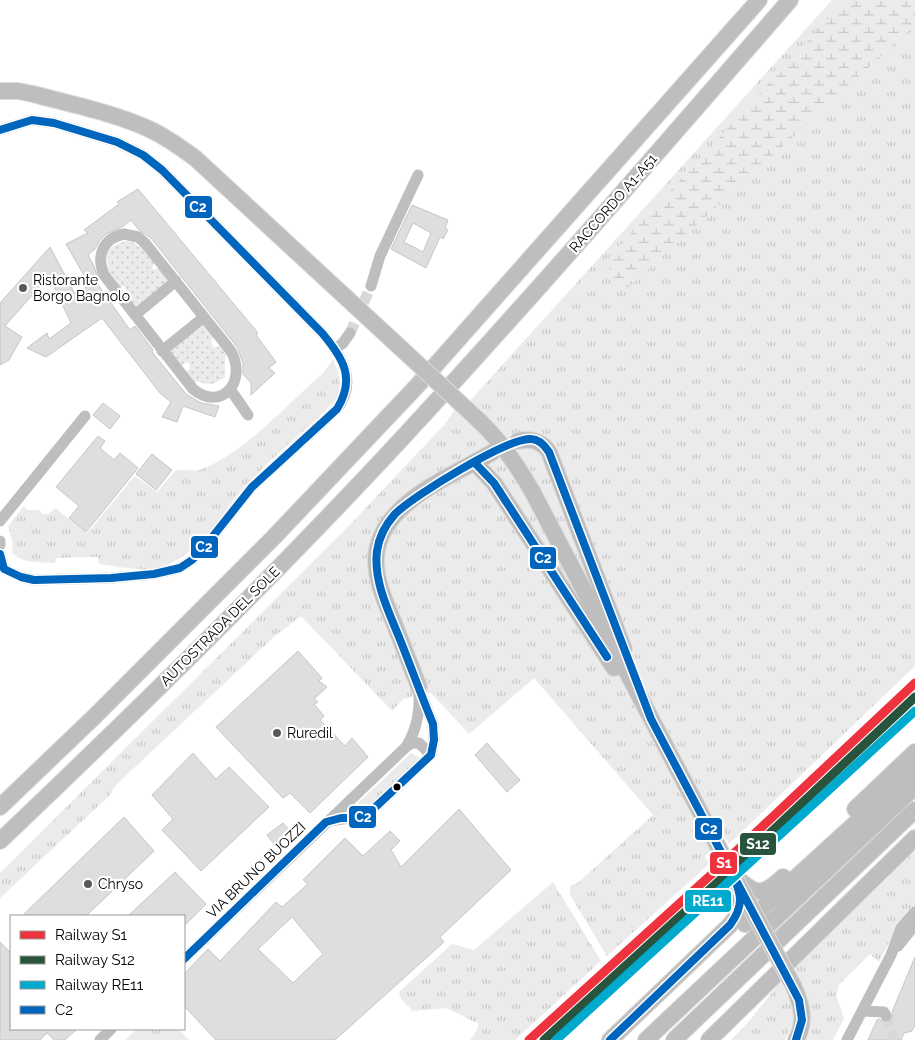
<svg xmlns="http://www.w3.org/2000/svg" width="915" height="1040" viewBox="0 0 915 1040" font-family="Raleway,sans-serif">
<defs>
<pattern id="grass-tufts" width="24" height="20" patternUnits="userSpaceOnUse" patternTransform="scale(1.25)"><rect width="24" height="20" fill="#ebebeb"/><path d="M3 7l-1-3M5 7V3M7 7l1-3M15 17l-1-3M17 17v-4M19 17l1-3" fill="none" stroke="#c8c8c8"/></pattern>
<pattern id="wetland-marsh" width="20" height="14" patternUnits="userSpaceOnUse" patternTransform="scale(1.25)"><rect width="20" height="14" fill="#ebebeb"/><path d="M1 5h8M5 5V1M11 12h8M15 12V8" fill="none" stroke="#c8c8c8"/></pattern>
<pattern id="garden-dots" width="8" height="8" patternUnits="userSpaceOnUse" patternTransform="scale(1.25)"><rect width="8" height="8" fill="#ebebeb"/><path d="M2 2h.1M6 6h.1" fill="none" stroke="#c8c8c8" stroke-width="1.8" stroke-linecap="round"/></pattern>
</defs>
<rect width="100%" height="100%" fill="#fff"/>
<!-- grass -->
<path fill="url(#grass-tufts)" d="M832 0H915V666L729 844 725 837 705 856 709 864 607 956 570 895V886L579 882 653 815 534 678 469 734 431 693 403 699 392 711 301 616 276 635 118 783 113 789 110 795 0 898V873L343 532 445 424 456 408 460 412Z
M333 359C339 374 343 384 336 400 308 429 275 454 247 484 223 510 205 547 171 563 148 574 123 567 99 564L98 557 56 558 55 563C40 562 23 564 12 553L13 544 8 526 24 506 27 510H39L42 514H49L55 508 87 533 135 476 157 492 176 470C183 469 193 472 199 470 239 457 282 410 313 382L324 372Z
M411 753 419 757 418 761 366 811 359 810 355 806Z
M915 851V906L896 929 879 962 870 954 839 985 836 995 844 1019 833 1040H806C819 1015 804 991 793 968Z
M553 882 601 961 515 1040H470L477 1030 479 1024 446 1008 413 1011 401 999 399 992 452 944 474 950Z
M781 981C786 994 796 1007 793 1022 792 1028 787 1035 785 1040H731L750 1020Z
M137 1029H178L189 1040H125Z"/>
<!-- wetland -->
<path fill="url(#wetland-marsh)" d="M845 0H915V25L623 292 605 262Z"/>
<!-- garden -->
<path fill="url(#garden-dots)" d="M128 241 135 243 138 247 142 243 155 261 152 268 154 270 161 267 173 282 135 313 123 297 126 292V288L123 286 121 288 104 273 109 270C105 251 109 245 128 241Z
M203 320 216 336 213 338 211 342 213 346 216 348 222 344 229 354 225 358V377C213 385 211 386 197 381L192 384 186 372 189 370 190 365 187 362 179 367 165 350Z"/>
<!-- building -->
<path fill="#dedede" stroke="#c6c6c6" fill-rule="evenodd" d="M138 189 258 333 256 335 276 362 269 368 275 373 251 395V383L243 374V363L237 347 151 238 139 230 131 220 122 227 106 234 100 240 95 249 88 255 94 266 99 280 96 282 130 330 135 326 153 350 152 352 186 394 201 403 219 406 215 417 183 406 177 422 162 417 171 402 160 393 102 318 46 357 27 348 47 333 49 339 71 323 49 276 5 326 22 337 9 360 0 365V303L50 247 76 296 89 284 66 244 88 233 84 230 119 204 117 202Z
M412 205 448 220 445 228 448 230 443 239 440 237 426 268 391 249ZM413 223 431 233 423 252 404 242Z
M103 403 120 416 110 429 93 415Z
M98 436 105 441 100 448 114 460 120 453 138 468 86 532 69 518 79 506 56 487Z
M152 454 172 470 156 490 136 474Z
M298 651 322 678 319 681 327 687 314 699 318 702 314 704 324 716 320 720 345 746 352 738 368 757 310 813 290 793 283 798 216 727Z
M487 743 520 780 507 792 475 755Z
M193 753 216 779 229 767 269 807 201 871 162 830 173 819 152 795Z
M459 809 511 870 440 937 444 942 335 1040H216L184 1006V974L208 949 220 961 276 902 282 907 308 884 303 880 345 838 363 856 390 831 400 841 391 850 401 867ZM292 917 323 954 293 983 258 949Z
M124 817 154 851 86 916H22Z
M283 823 290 831 274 844 267 835Z
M175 872 206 904 184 926V916H128Z
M0 942 11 953V1029H77L65 1040H54L47 1033 40 1040H0Z
M915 957V1025L912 1031 904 1033 901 1040H868L877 1020 879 1019 886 1023 892 1020V1012Z"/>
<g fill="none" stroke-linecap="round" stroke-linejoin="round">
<!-- minor-tunnel -->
<path stroke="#d9d9d9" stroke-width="11" stroke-dasharray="11 5.5" stroke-linecap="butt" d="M350 333 371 286
M886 1016 894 1040"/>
<defs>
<path id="highway" d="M0 91H18L33 94C70 104 114 113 149 129 165 136 180 147 195 158L405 352
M474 416C499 438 516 463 532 491L732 873C741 895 747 904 730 925L610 1040
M518 441C532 438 541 441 549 452L624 649
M475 463 494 483 511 509 614 668
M419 687C411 666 402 644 394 623 386 604 376 582 376 561 376 540 387 522 402 508 426 485 464 469 493 452
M0 807 94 717 274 537 417 386 759 0
M855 809 915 752
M0 841C147 701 292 559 429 409 552 275 671 137 790 0
M735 876C755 895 762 897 783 877
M745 924 915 769
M793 985C801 1003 807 1021 796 1040
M646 1040 915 787
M674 1040 915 810
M709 1040 915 838"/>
</defs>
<!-- highway casing -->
<use href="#highway" stroke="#dbdbdb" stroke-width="18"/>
<!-- minor -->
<path stroke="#bebebe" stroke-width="11" d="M0 130 32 120 54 123 117 142 143 155 162 170 322 333C342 356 358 381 337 409L252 487 202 550 192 560 180 568 154 574 111 578 34 580 21 577 0 567
M124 234 138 237 145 243 231 351C248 383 220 412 193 389L104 275C96 256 103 238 124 234Z
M371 286 380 256 418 175
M135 315 176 281
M335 349 343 343 350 333
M162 351 204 317
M230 389 248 415
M0 521 85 416
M0 541V545
M0 554 4 569
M406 747 412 743H419L431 755
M328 822C340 818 359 819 368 814L431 755 434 740 433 724 422 696
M898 946 915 925
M184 959 406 747C418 728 420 709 419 687
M862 1011 884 1012 886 1016
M100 1040 111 1029
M847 1040 891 955 901 928 915 912"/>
<!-- highway -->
<use href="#highway" stroke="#bebebe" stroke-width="16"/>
<defs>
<path id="highway-bridge" d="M405 352 474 416
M732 873 793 985"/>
</defs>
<!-- highway-bridge casing -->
<use href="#highway-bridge" stroke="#dbdbdb" stroke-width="18" stroke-linecap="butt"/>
<!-- highway-bridge -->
<use href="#highway-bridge" stroke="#bebebe" stroke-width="16"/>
<defs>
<path id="bus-1" d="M0 130 32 120 54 123 117 142 143 155 162 170 322 333C343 358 356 378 337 409L252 487 202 550 192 560 180 568 154 574 111 578 34 580 21 577 4 569 0 554
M475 463 494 483 607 657
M184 959 326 822 341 818H361L368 814 431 755 434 740 433 724C422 697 412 670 401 642 390 614 373 582 377 551 379 537 386 524 395 514 413 496 507 438 531 439 539 439 545 446 549 452L651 719 799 1000 802 1020 796 1040
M610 1040 730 925C745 904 741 894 732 872"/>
</defs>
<!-- bus-1 casing -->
<use href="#bus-1" stroke="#fff" stroke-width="11"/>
<!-- bus-1 -->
<use href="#bus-1" stroke="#0065bd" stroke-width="8"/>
<defs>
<path id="rail-1" d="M529 1040 713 873 915 683"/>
<path id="rail-2" d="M544 1040 720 880 915 697"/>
<path id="rail-3" d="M556 1040 915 711"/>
</defs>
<!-- rail-1 casing -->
<use href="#rail-1" stroke="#fff" stroke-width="12"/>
<!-- rail-2 casing -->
<use href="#rail-2" stroke="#fff" stroke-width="12"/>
<!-- rail-3 casing -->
<use href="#rail-3" stroke="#fff" stroke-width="12"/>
<!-- rail-1 -->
<use href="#rail-1" stroke="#ee333e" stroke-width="9"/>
<!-- rail-2 -->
<use href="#rail-2" stroke="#28543d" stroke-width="9"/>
<!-- rail-3 -->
<use href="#rail-3" stroke="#00a9ce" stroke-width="9"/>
</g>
<!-- markers -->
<g fill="#595959" stroke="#fff" stroke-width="2">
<circle cx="23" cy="288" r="5"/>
<circle cx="277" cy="733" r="5"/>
<circle cx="88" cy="884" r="5"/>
</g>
<circle fill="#000" stroke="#fff" stroke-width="2" cx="397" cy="787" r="4.5"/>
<g text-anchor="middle" stroke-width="4.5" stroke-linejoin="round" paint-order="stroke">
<!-- street labels -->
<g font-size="14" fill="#000" stroke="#fff">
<text transform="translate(613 203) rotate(-49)" y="5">RACCORDO A1-A51</text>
<text transform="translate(220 626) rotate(-45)" y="5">AUTOSTRADA DEL SOLE</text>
<text transform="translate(256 870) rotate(-44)" y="5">VIA BRUNO BUOZZI</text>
</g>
<!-- poi labels -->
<g font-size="14" fill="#000" stroke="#fff" text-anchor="start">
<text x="33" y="285">Ristorante<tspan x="33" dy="16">Borgo Bagnolo</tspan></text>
<text x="287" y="738">Ruredil</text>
<text x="98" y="889">Chryso</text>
</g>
</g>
<g stroke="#fff" stroke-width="2">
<rect x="184" y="195" width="29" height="24" rx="5" fill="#0065bd"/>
<rect x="190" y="535" width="29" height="24" rx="5" fill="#0065bd"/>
<rect x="529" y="546" width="28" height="24" rx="5" fill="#0065bd"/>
<rect x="348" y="805" width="29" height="24" rx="5" fill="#0065bd"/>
<rect x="694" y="817" width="29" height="24" rx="5" fill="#0065bd"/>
<rect x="739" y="832" width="38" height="24" rx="5" fill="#28543d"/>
<rect x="709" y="851" width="29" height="24" rx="5" fill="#ee333e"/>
<rect x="684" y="889" width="48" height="24" rx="5" fill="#00a9ce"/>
</g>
<g font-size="14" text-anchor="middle" font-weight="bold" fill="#fff">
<text x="198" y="212">C2</text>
<text x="204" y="552">C2</text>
<text x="543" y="563">C2</text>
<text x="363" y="822">C2</text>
<text x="709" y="834">C2</text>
<text x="758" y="849">S12</text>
<text x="724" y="868">S1</text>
<text x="708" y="906">RE11</text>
</g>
<!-- legend -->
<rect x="10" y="915" width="175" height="115" fill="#ffffff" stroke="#999999"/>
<rect x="20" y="931" width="25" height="8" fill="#ee333e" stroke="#999999"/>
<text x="55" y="940" font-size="15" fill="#000000">Railway S1</text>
<rect x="20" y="956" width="25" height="8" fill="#28543d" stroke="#999999"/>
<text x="55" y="965" font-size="15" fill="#000000">Railway S12</text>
<rect x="20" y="981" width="25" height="8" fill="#00a9ce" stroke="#999999"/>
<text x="55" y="990" font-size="15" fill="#000000">Railway RE11</text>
<rect x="20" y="1006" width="25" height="8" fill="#0065bd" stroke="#999999"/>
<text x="55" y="1015" font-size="15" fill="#000000">C2</text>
</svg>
